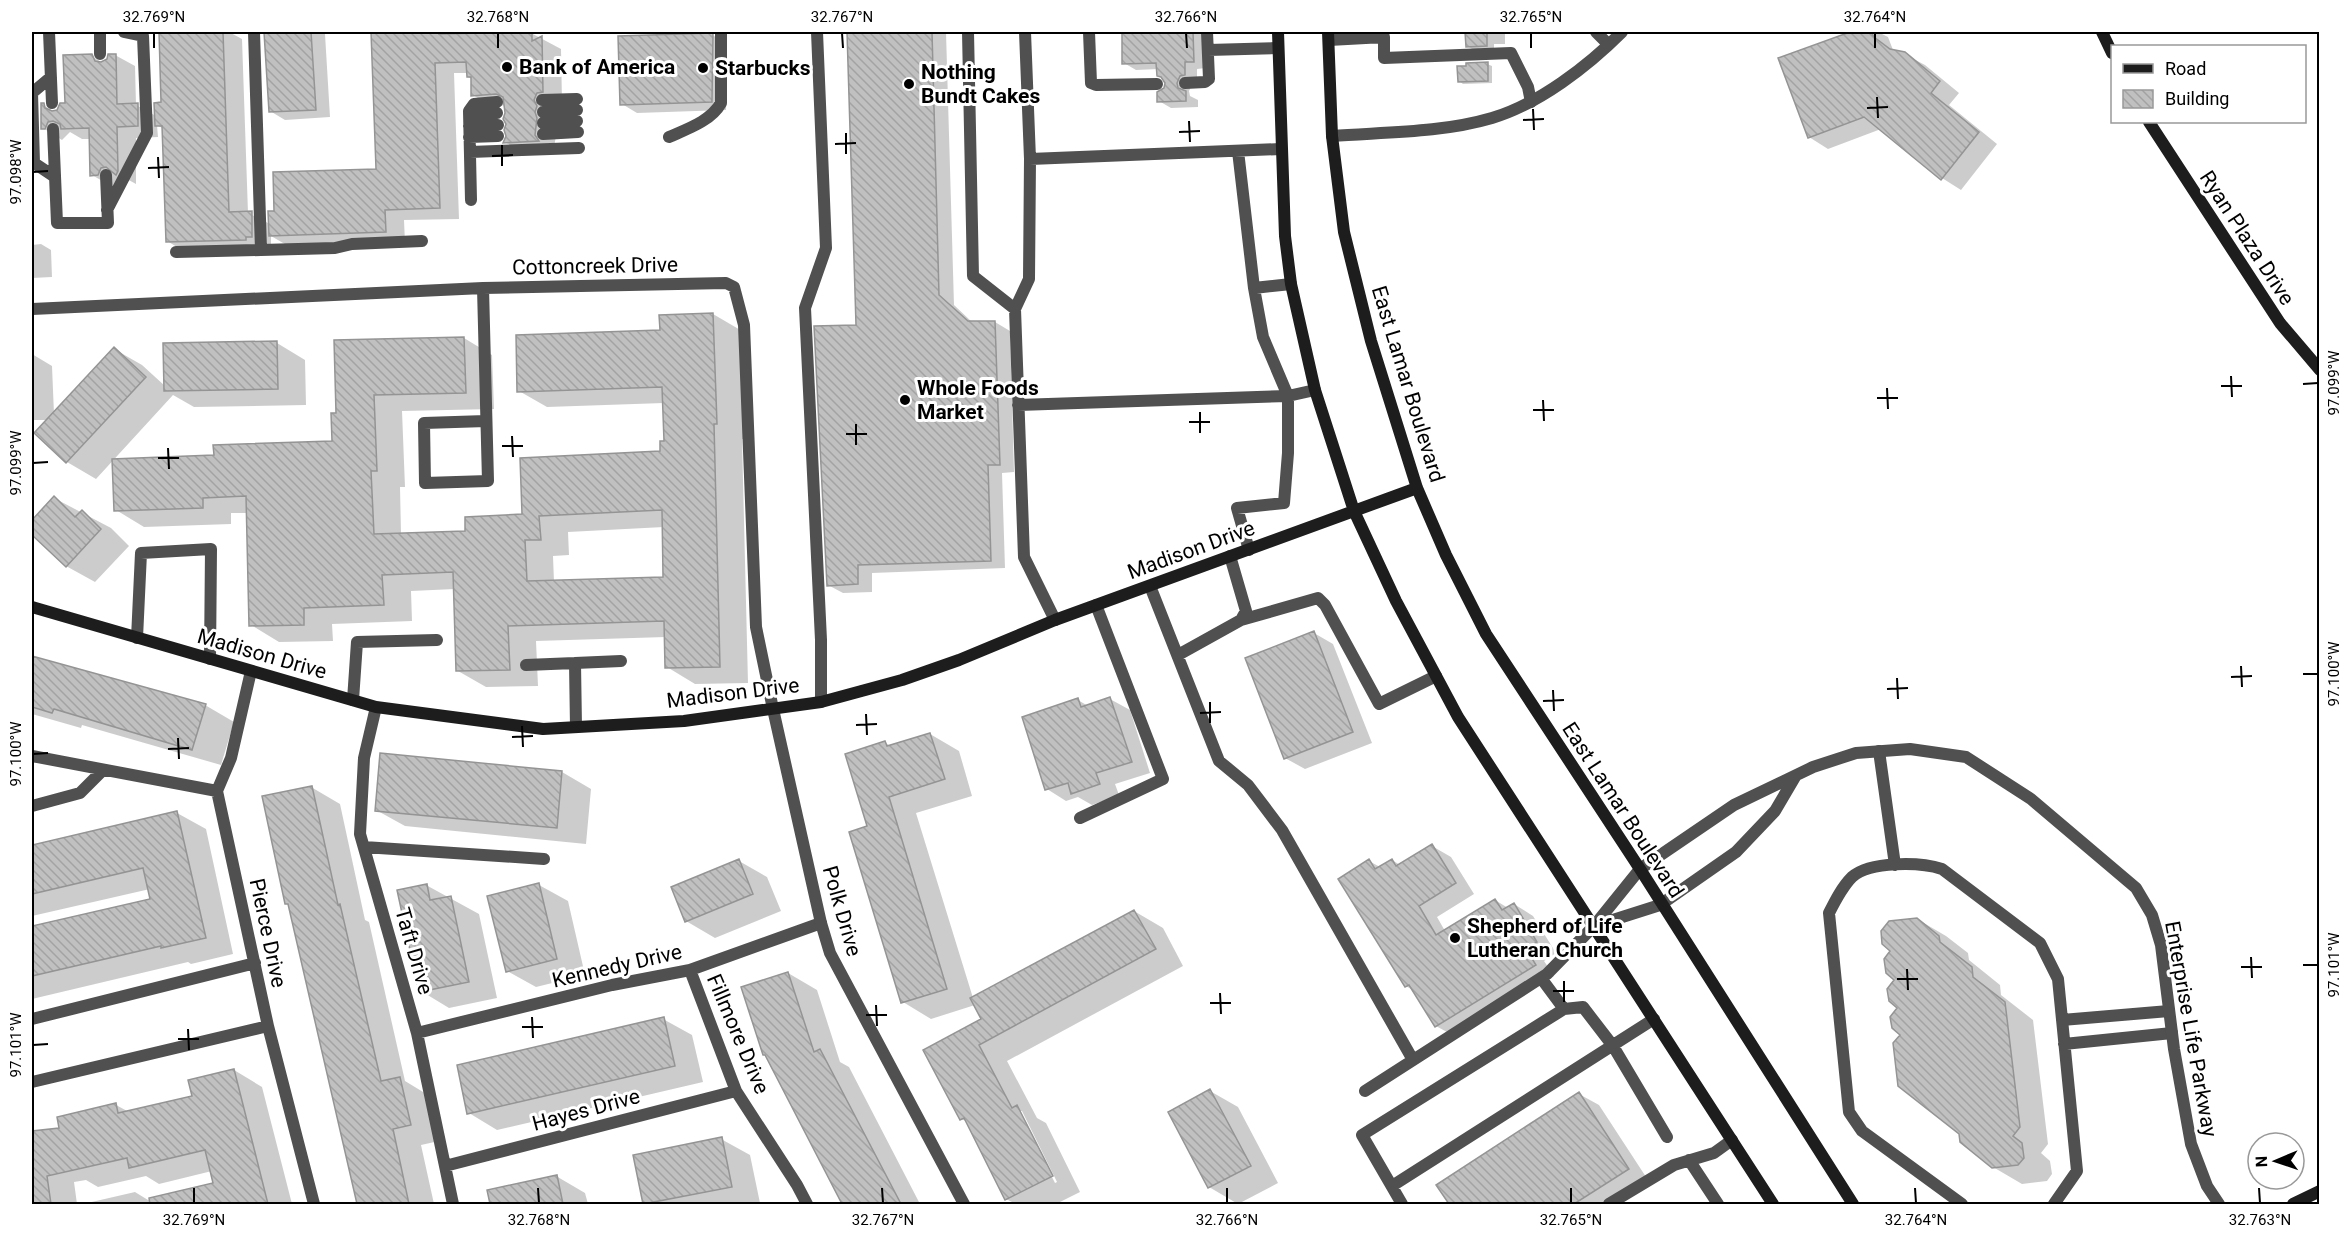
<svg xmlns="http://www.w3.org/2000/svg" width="2351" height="1236" viewBox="0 0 2351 1236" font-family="Roboto,sans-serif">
<defs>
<pattern id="building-back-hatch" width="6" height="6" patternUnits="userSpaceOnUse" patternTransform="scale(1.5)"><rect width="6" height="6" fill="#c0c0c0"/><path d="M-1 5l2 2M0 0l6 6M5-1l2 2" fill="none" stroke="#a3a3a3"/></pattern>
</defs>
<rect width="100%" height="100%" fill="#fff"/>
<!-- shadow -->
<path fill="#0003" fill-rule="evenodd" d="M161 32H229L242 39 248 213 270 224 276 212 377 170 373 32H454L458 34 531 33 561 49 562 103 554 147 524 153 505 142 508 136 506 105 492 107 473 95 472 79 468 77V73H454L459 219 404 220 405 243 290 247 271 236V247L187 253 167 241 164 129 157 125 158 137 136 138V184L125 178 117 186H111L92 175 91 139H82L70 132 62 140 43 128V105L55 112 66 105 91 56 103 63 115 55 135 66 136 105 156 116 163 104Z
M266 32H322L325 34 330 117 285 120 270 111Z
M848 32H946L954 305 973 323 995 322 1010 331 1014 472 1002 473 1005 568 872 573V592L843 593 828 585 857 326Z
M1123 32H1205L1206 68 1197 69V81L1193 83 1189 91 1190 96 1198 100V107L1171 108 1159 101 1167 83 1158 69 1136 70 1124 63Z
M1397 32H1448L1400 33Z
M1467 32H1505V44H1494V49L1474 50 1467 46Z
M1854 32H1878L1888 37 1893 50 1904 54 1925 65 1959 93 1949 105 1997 144 1961 190 1942 178 1881 129 1828 149 1809 137 1780 59Z
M712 35 727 43 726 110 637 113 622 104Z
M1487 64 1492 66V83L1463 84 1459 81 1468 67Z
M41 244 51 250 52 277 32 278V245Z
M713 314 742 331 746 439H742L748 683 695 684 667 667 666 637 536 641 538 686 486 687 458 671 455 589 411 591 412 621 332 624 333 641 279 642 251 625 248 513H231V524L144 527 116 510 215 457 334 442 338 415 464 338 492 355 494 409 402 411 405 487H400L401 534 467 532 524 516 662 452 665 442 664 403 547 407 519 391 661 332V316ZM664 527 665 578 554 582 553 556 569 555 568 532Z
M277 343 305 360 306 405 194 407 173 395 96 479 67 462 36 433 48 420H32V354L52 366 54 414 114 349 142 365 165 386Z
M54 498 111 528 129 546 95 582 66 566 32 533V522Z
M1314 633 1333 644 1372 743 1305 769 1285 758Z
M32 657 205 705 234 722 221 765 82 725 81 728 32 714Z
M1110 699 1130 710 1150 773 1115 784 1119 795 1092 805 1078 797 1066 801 1047 789 1078 700 1088 706Z
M930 734 959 751 972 796 916 813 973 998 1134 911 1163 928 1183 966 1007 1061 1037 1118 1046 1123 1080 1192 1056 1204H1016L1006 1199 968 1122 961 1119 983 1020 975 1005 931 1019 903 1002 869 827 885 743 891 746ZM1019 1111H1022L1057 1182 1055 1183Z
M381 755 562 772 591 789 586 844 405 826 376 810Z
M311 787 340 804 365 920 369 922 405 1081 428 1095 439 1141 421 1145 434 1204H359L290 905 287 903Z
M177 813 206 829 233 954 191 964 188 962 32 999V928L152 900 150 889 32 916V846Z
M1432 846 1451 857 1474 894 1437 917 1445 931 1495 900 1508 908 1514 904 1533 916 1556 953 1544 961 1554 976 1456 1037 1436 1026 1414 991 1406 986 1369 861 1380 867 1392 860 1400 865Z
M739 861 767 877 781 911 715 938 686 921Z
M426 885 479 914 497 998 449 1008 421 991Z
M539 885 568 901 585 975 536 987 507 971Z
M1917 919 1946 936 1968 953 1969 960 2000 985 2001 995 2033 1020 2048 1144 2041 1153 2050 1161 2052 1174 2047 1181 2022 1184 1993 1167 1960 1134 1902 1035 1897 980Z
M788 973 817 990 840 1062 849 1067 920 1204H844L767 1056Z
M663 1019 692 1035 703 1082 497 1130 469 1113Z
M234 1070 262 1087 292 1204H83L135 1192 148 1200 215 1184 212 1171 159 1184 146 1176 98 1187 86 1180 74 1182 77 1204H32V1132L61 1129 116 1105 129 1112 194 1097Z
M1210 1091 1238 1107 1278 1183 1238 1204 1209 1187 1170 1113Z
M1579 1094 1599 1105 1648 1180 1611 1204H1451L1438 1185Z
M721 1139 750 1155 760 1203 645 1204 635 1156Z
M556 1176 585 1193 588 1204H492L489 1191Z"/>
<!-- building -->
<path fill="url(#building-back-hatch)" stroke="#949494" stroke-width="1.5" fill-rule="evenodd" d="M159 32H223L229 212 252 211V237H246V240L166 242 162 126H155L154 103 161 102Z
M264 32H311L316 110 269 112Z
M371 32H439V34L532 32V41L542 36 543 92 537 93 534 100 537 106 535 112 537 118 535 135 539 141 503 143 506 136 504 130 506 124 503 119 505 113 503 97 496 94 471 96V77H467L466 62 435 63 440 208 385 210 386 232 269 236 268 211H274L273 172 376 169Z
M847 32H932L939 295 968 321H995L1000 465H988L991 561 858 565V584L827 586 814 326 856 325Z
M1122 32H1193L1194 62H1185V75L1180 76 1177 83 1178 88 1186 91V101L1157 102V92L1164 88 1165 83 1161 77 1157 76 1156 63 1122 64Z
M1465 32H1487V46L1466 47Z
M1850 32H1871L1874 37 1890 49 1905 52 1940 81 1931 93 1979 132 1941 180 1864 117 1808 138 1778 58Z
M713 33 712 102 620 105 618 36Z
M92 54 95 61 101 62 107 59 108 54H116L117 104 138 103V126L117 127 118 171 116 175 106 167 101 168 98 175 90 176 89 128 61 129 60 124 53 121 48 122 45 129H41V103H44L45 108 52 111 57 110 60 103H65L63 55Z
M1488 62V81L1458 82 1457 66H1466V63Z
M713 313 717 424H714L720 667 665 668 664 621 508 626 510 670 456 671 453 572 382 575 384 605 304 608V625L249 626 246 496 203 498V508L114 511 112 459 214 455 213 445 332 441 331 413H336L334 340 464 337 466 393 374 395 377 471H371L374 534 465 531V517L522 514 520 458 660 451V441H664L662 387 517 392 516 335 660 330 659 315ZM662 510 663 577 527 581 525 540H541L539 516Z
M277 341 278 389 164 391 163 343Z
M114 347 146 377 66 463 34 433Z
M54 496 75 517 82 510 101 529 66 567 32 535V520Z
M1314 631 1353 732 1284 759 1245 658Z
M32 656 206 704 192 750 54 709 52 713 32 707Z
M1110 697 1132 762 1096 773 1100 784 1071 794 1068 783 1045 790 1022 717 1078 698 1081 707Z
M930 733 945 779 889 797 947 989 901 1003 849 832 867 826 845 754 885 741 887 746Z
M380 753 562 771 557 828 375 811Z
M312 786 338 905 340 904 381 1081 400 1077 411 1125 393 1129 409 1204H357L288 904H285L262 796Z
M177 811 206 938 161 948V946L32 976V926L150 899 143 868 32 894V845Z
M1432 844 1456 883 1419 906 1436 935 1495 899 1502 910 1514 903 1537 942 1526 949 1536 965 1435 1027 1409 985 1405 987 1338 879 1369 859 1375 869 1392 859 1396 866Z
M739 859 753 894 685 922 671 887Z
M539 883 557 959 506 972 487 896Z
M427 884 430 900 451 896 469 982 419 992 397 890Z
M1134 910 1156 949 979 1045 1012 1108 1017 1105 1053 1176 1005 1200 964 1118 960 1120 923 1050 981 1019 970 998Z
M1917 918 1939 936 1940 942 1972 967 1973 977 2005 1002 2020 1127 2013 1136 2022 1143 2024 1158 2018 1165 1992 1168 1960 1142 1959 1134 1898 1086 1893 1043 1900 1035 1892 1028 1890 1017 1897 1008 1889 1001 1887 989 1894 980 1886 973 1884 959 1890 951 1882 944 1881 931 1889 921Z
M788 972 814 1052 820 1049 901 1204H842L765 1055H763L741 987Z
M664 1017 675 1066 467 1114 457 1065Z
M234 1069 268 1204H150L149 1198 213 1183 205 1150 129 1168 127 1158 47 1176 51 1204H32V1131L59 1128 57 1117 116 1103 118 1113 192 1096 188 1080Z
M1210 1089 1251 1166 1208 1188 1168 1112Z
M1579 1092 1629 1169 1574 1204H1449L1436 1185Z
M722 1137 732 1187 643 1204 633 1155Z
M557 1175 563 1204H490L487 1190Z"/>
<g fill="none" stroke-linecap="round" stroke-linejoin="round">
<!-- lane -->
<path stroke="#505050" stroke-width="12" d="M49 32 52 103
M100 32V54
M817 32 826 248 805 308 821 640V702
M968 32 973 276 1015 309 1024 557 1055 620
M1089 32 1091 83 1096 85 1157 84
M1596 32 1608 44
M1329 40 1384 37V58L1511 53 1528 87 1531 102
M1208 50 1278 48
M51 77 32 93 34 163 55 177
M1185 83 1205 82 1209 79 1207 32
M542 100 577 99
M543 112 577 110
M469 114 497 113
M543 123 577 121
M469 126 498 125
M53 129 57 223H108L106 175
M543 134 578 132
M469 137 498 136
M669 137C687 129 711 121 721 103V32
M1238 151 1254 288
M470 152 579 148
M1030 159 1281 149
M471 200 469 111 474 104 497 102
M107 210 147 133 143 36 124 32
M261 250 335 248 352 244 422 241
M176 252 261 250 254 32
M483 288 488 481 425 483 424 423 486 421
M32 309 483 288 726 283 734 287 744 325 756 627 773 709
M1015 309 1029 279 1030 159 1025 32
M1018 405 1288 396 1315 390
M1249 550 1237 508 1284 503 1288 453V396L1263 337 1254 288 1291 284
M1150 586 1219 761 1248 785 1282 830 1413 1060
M1241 620 1318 598 1325 605 1379 704 1436 676
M137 638 141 553 211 549 210 659
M1178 655 1241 620 1246 611 1230 556
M575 663 621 661
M526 665 575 663 576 727
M251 671 231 758 217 791 268 1026 314 1204
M353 700 357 642 437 640
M376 707 364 758 360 834 417 1033 453 1204
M1879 751 1895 865
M32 756 217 791
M32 806 80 793 103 770
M1080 818 1163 779 1096 605
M364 847 544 859
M690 970 736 1091 797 1185 807 1204
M1541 978 1564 1009
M32 1019 255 963
M2062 1020 2169 1011
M417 1033 612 985 690 970 821 923
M2064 1044 2172 1033
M32 1082 268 1026
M1365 1091 1547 974 1594 926
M1689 1160 1718 1204
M445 1166 736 1091
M1392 1186 1654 1019
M1402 1204 1362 1135 1564 1009 1583 1007 1613 1046 1667 1137
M1609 1204 1674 1165 1714 1153 1732 1140
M1962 1204 1862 1131 1849 1112 1829 913C1835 901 1842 887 1852 877 1870 861 1920 862 1942 869L2040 943 2058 979 2077 1171 2054 1204"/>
<!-- street -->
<path stroke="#505050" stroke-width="12" d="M1332 136C1385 132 1441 133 1492 118 1539 104 1588 66 1622 32
M773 709 821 923 830 953 964 1204
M1594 926 1640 869 1734 805 1813 767 1856 753 1910 749 1966 757 2031 799 2136 888 2152 915 2161 945 2174 1049 2191 1144 2207 1186 2219 1204
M1594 926 1660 905 1736 852 1775 811 1795 777"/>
<!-- secondary -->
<path stroke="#1d1d1d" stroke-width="12" d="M1278 32 1285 236 1291 284 1315 390 1354 511 1396 601 1458 717 1773 1204
M1328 32 1332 136 1344 232 1371 341 1417 488 1446 555 1486 634 1640 869 1853 1204
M2102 32 2112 53
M2149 122 2280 323 2320 370
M32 607 376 707 543 729 684 721 821 702 902 680 959 660 1055 620 1417 488
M2293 1204 2320 1191"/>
</g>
<!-- ticks -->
<path fill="none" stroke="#000" stroke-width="2" d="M154 33V48M498 33V48M842 33 843 48M1186 33 1187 48M1531 33V48M1875 33V48M1877 97 1878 118M1867 108 1888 107M1533 109 1534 130M1523 120 1544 119M1189 121 1190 142M1179 132 1200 131M846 133V154M835 144 856 143M502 145V166M492 156 513 155M158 157 159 178M148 168 169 167M33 172 48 171M2231 376 2232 397M2303 384 2318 383M2221 386H2242M1887 388 1888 409M1877 398H1898M1543 400 1544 421M1533 410H1554M1200 412V433M1189 422H1210M856 424V445M846 434H867M512 436 513 457M502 446H523M168 448 169 469M158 458H179M33 463 48 462M2241 666 2242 687M2303 674H2318M2231 677 2252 676M1897 678 1898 699M1887 689 1908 688M1553 690 1554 711M1543 701 1564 700M1210 702V723M1200 713 1221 712M866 714 867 735M856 725 877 724M522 726 523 747M512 737 533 736M178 738 179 759M168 749 189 748M33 754 48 753M2251 957 2252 978M2303 965H2318M2241 967H2262M1907 969 1908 990M1897 979H1918M1564 981V1002M1553 991H1574M1220 993 1221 1014M1210 1003H1231M876 1005 877 1026M866 1015H887M532 1017 533 1038M522 1027H543M188 1029 189 1050M178 1039H199M33 1045 48 1044M194 1188V1203M538 1188 539 1203M882 1188 883 1203M1227 1188V1203M1571 1188V1203M1915 1188 1916 1203M2259 1188 2260 1203"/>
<!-- markers -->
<g fill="#000" stroke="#fff" stroke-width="2">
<circle cx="507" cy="67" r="6"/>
<circle cx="703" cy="68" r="6"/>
<circle cx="909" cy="84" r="6"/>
<circle cx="905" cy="400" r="6"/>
<circle cx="1455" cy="938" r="6"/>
</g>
<g text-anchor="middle" stroke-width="6" stroke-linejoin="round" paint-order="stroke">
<!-- poi labels -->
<g font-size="21" font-weight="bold" fill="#000" stroke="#fff" text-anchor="start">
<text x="519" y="74">Bank of America</text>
<text x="715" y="75">Starbucks</text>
<text x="921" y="79">Nothing<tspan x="921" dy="24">Bundt Cakes</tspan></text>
<text x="917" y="395">Whole Foods<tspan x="917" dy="24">Market</tspan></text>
<text x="1467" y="933">Shepherd of Life<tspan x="1467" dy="24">Lutheran Church</tspan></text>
</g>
<!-- street labels -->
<g font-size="21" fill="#000" stroke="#fff">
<text transform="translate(2247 238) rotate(57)" y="7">Ryan Plaza Drive</text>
<text transform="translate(595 266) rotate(-1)" y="7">Cottoncreek Drive</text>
<text transform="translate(1408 384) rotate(73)" y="7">East Lamar Boulevard</text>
<text transform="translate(1191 550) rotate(-20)" y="7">Madison Drive</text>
<text transform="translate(262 654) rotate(16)" y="7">Madison Drive</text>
<text transform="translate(733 693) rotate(-7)" y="7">Madison Drive</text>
<text transform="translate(1623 810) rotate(57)" y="7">East Lamar Boulevard</text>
<text transform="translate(842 911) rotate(74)" y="7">Polk Drive</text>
<text transform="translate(268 933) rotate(78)" y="7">Pierce Drive</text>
<text transform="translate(414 951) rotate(74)" y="7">Taft Drive</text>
<text transform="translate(617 966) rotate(-13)" y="7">Kennedy Drive</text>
<text transform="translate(2191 1029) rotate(80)" y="7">Enterprise Life Parkway</text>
<text transform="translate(738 1034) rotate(67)" y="7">Fillmore Drive</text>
<text transform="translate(586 1110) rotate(-15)" y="7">Hayes Drive</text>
</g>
</g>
<!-- border -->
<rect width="2351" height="1236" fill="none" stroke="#ffffff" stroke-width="66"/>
<!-- legend -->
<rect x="2111" y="45" width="195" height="78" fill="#ffffff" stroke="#999999" stroke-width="1.5"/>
<rect x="2123" y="64" width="30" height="9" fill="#1d1d1d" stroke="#999999" stroke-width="1.5"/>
<text x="2165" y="75" font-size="18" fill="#000000">Road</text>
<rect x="2123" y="90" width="30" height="18" fill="url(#building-back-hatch)" stroke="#999999" stroke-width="1.5"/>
<text x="2165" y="105" font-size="18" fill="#000000">Building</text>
<!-- north arrow -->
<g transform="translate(2276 1161) rotate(268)"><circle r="28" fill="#ffffff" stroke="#999999" stroke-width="1.5"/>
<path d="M0-4.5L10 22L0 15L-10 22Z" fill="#000000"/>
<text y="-9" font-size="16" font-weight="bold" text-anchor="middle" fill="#000000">N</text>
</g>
<rect x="33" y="33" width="2285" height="1170" fill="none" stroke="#000" stroke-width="2"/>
<g font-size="15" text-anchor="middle" fill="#000">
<text x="154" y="22">32.769°N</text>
<text x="498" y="22">32.768°N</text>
<text x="842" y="22">32.767°N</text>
<text x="1186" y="22">32.766°N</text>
<text x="1531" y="22">32.765°N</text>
<text x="1875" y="22">32.764°N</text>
<text transform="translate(16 172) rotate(-90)" y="5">97.098°W</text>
<text transform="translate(2334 383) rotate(-90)" y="5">97.099°W</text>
<text transform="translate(16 463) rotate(-90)" y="5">97.099°W</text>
<text transform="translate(2334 674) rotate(-90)" y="5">97.100°W</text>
<text transform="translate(16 754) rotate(-90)" y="5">97.100°W</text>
<text transform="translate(2334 965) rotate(-90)" y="5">97.101°W</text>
<text transform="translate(16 1045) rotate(-90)" y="5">97.101°W</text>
<text x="194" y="1225">32.769°N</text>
<text x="539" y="1225">32.768°N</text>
<text x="883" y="1225">32.767°N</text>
<text x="1227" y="1225">32.766°N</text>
<text x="1571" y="1225">32.765°N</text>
<text x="1916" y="1225">32.764°N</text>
<text x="2260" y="1225">32.763°N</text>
</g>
</svg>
